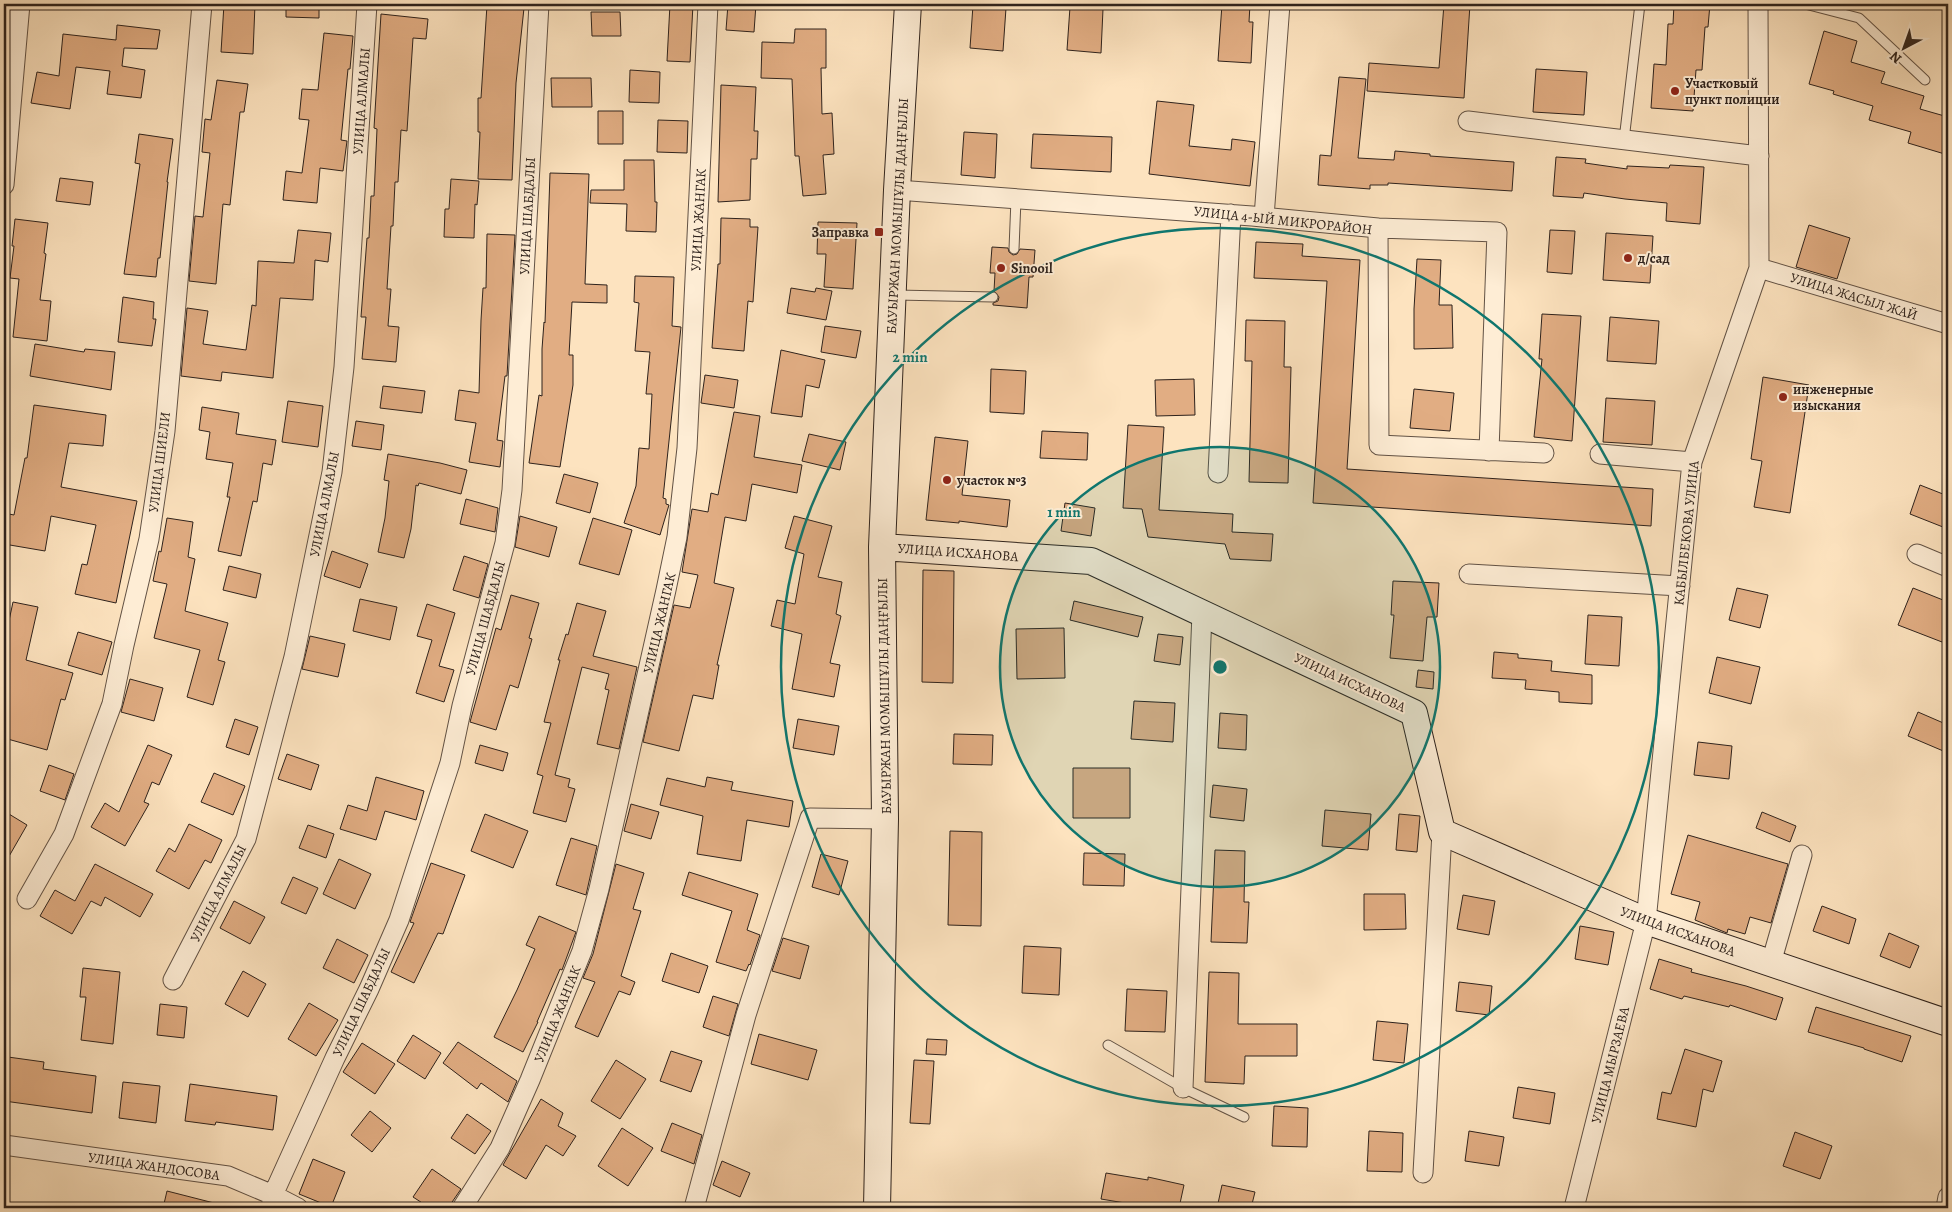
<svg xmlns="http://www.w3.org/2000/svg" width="1952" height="1212" viewBox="0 0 1952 1212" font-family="Alegreya,serif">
<rect width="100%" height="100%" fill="#fde3bf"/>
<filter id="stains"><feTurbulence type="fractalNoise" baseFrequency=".004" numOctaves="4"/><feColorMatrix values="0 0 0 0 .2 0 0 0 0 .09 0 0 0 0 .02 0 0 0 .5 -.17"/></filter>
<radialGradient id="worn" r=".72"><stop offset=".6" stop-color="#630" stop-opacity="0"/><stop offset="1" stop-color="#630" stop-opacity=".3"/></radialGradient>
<!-- building -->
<path fill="#e1ad83" stroke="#2e221c" d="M224 4H255L253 54 221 52Z
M286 4H319V18L286 17Z
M670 4H693L690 62 667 61Z
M728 4H756L754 32 726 30Z
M1222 4H1250L1249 22H1253L1251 63 1218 61Z
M1444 4H1470L1464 98 1367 91 1369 63 1439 68Z
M1674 4H1710L1708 27H1705L1702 70H1696L1693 111 1651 108 1654 64 1666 65 1668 24H1673Z
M487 5 524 8 516 83 512 180 478 179 480 132H478V98H481Z
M973 5 1006 8 1003 51 970 48Z
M1070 7 1103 9 1101 53 1067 50Z
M591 12H620L621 36H592Z
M381 14 428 19 426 39 413 38 407 131 401 130 398 182H395L393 226H391L387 289H391L388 326 399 327 396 362 362 359 366 317H361L367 238H369L371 196H374L377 129 374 128Z
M117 25 160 30 157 49 124 48 122 66 145 70 141 98 107 94 110 71 76 67 70 109 31 103 37 72 59 76 63 34 116 40Z
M795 29H826V68H821L822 114 832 113 834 154 823 155 826 194 803 196 799 156H795L792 79 761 78 762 42 794 43Z
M1824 31 1857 41 1851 62 1885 72 1881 83 1924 96 1920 109 1948 117V155L1908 143 1911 132 1869 120 1873 106 1833 94 1834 91 1809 84Z
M324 33 353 36 350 69H348L341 140 347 141 343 171 320 168 317 203 283 200 286 171 302 173 309 120 299 119 302 89 318 90Z
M1536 69 1587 72 1584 115 1533 112Z
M630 70 660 72 659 103 629 102Z
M1339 77 1366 79 1358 158 1394 160 1395 151 1430 154V156L1514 162 1512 191 1388 183V185H1370V189L1318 185 1320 155 1331 156Z
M551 78H591L592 107H552Z
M217 80 248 84 244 112H240L230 205 223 204 216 284 189 281 195 216 203 217 210 153 202 152 205 119 211 120Z
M721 85 756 87 754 131H758L757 159H751L750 200 718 202Z
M1157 101 1194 105 1189 146 1231 150 1232 139 1255 142 1250 186 1149 174Z
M598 111H623V144H598Z
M658 120 688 121 687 153 657 152Z
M964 132 997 134 995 178 961 175Z
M139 134 173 139 167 182H168L160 258H158L156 277 124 274 140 164 135 163Z
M1033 134 1112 137 1111 172 1031 168Z
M1556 157 1586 159 1585 163 1627 169V166L1669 168 1670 165 1704 167 1700 224 1666 221 1667 203 1625 199 1584 193 1583 198 1553 196Z
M624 160H654L655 202H657L656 232 626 231 627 204 590 203 591 190H624Z
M550 173 589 174 585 284 607 285V303L572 302 569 355H573V385L560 467 529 463 539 395 542 396V349L544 322 545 323Z
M60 178 93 182 90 205 56 201Z
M451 179 479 181 477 205 475 204 474 238 444 237 445 209H449Z
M721 218 750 219V227H758L753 302 748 301 744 351 712 348 718 264H720Z
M15 219 48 223 44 253 46 254 40 300 51 301 47 341 13 337 19 279 10 278 14 246H12Z
M818 222 857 223 853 289 824 287 826 254H817Z
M1809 225 1850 238 1837 279 1796 267Z
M298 230 331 233 328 262 315 260 313 300 280 298 273 378 222 372 221 381 181 376 187 308 208 311 203 344 246 350 252 305 256 306 258 261 294 263Z
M1550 230 1575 231 1572 274 1547 272Z
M1606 233 1653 236 1650 283 1603 280Z
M487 234 515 235 507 376H505L497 440 503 441 500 467 469 462 476 423 455 420 459 390 479 393 481 320 483 288H486Z
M1256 242 1303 244 1302 256 1360 260 1347 469 1653 489 1651 526 1313 503 1327 281 1254 278Z
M992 247 1008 248 1009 252 1013 255 1017 254 1020 249 1035 250 1033 277H1029L1027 308 993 305V303L998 301 999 297 994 291 995 273H990Z
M1417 259 1441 260 1439 305H1452L1453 348 1414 349V309Z
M635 276 674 277 672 326 681 327 663 498 666 499V504L669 505 660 535 624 523 636 486 639 448 649 449 652 394H646L650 352 635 351 639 303 634 302Z
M791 288 815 292 816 288 832 291 826 320 787 313Z
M123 297 154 302 153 319H156L152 346 118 342Z
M1542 314 1581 316 1572 441 1534 437 1542 359H1539Z
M1610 317 1659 321 1656 364 1607 361Z
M1246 320 1285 321 1284 367H1291L1288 483 1249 482 1252 361H1245Z
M825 326 861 331 856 358 821 352Z
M35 344 84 352 85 349 115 352 111 390 30 376Z
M781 350 825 360 819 388 806 385 802 417 771 413Z
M991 369 1026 371 1024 414 990 412Z
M705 375 738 380 734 408 701 403Z
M1763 377 1809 385 1790 513 1754 507 1762 461 1751 459Z
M1194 379 1195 415 1156 416 1155 380Z
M383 386 425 391 422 413 380 408Z
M1414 389 1454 393 1450 431 1410 428Z
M1606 398 1655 401 1652 445 1603 442Z
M288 401 323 406 318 447 282 442Z
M34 405 106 415 103 446 69 443 61 487 137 501 116 603 75 594 82 564 87 565 96 525 51 516 45 551 4 544V513L14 515 25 458H27Z
M202 407 239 413 236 434 276 440 272 465 263 463 257 502 253 501 241 556 218 551 230 497H227L233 463 206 459 210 432 199 430Z
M734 412 760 416 754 457 802 465 797 493 752 484 746 521 725 517 714 583 734 588 717 665H719L713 699 693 695 679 751 643 742 674 605 690 608 698 575 682 572 692 509 708 512 711 493 718 495Z
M356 421 384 425 381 450 352 446Z
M1128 425 1164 427 1159 510 1233 514 1232 532 1273 534 1271 561 1230 559 1225 544 1148 537 1142 509 1123 508Z
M1042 431 1088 433 1087 460 1040 458Z
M809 434 846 442 840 470 802 461Z
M935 437 968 441 962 495 1010 500 1007 527 959 521V523L926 520Z
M388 454 440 463 467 470 461 494 419 483 418 486 416 485 411 529 404 558 378 552 385 518 389 481 384 480Z
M564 474 598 483 590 513 556 503Z
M1920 485 1948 496V529L1910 514Z
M466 499 498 508 495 532 460 524Z
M1065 503 1095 508 1091 536 1061 531Z
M520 516 557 527 549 557 515 547Z
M794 516 832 526 818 577 842 582 836 614 841 616 830 663 840 665 834 697 792 689 802 634 771 626 777 600 795 604 804 554 785 548Z
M167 518 193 522 188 557 195 559 185 611 228 623 218 660 225 662 213 705 187 697 200 650 154 638 167 584 153 581 159 551 161 552Z
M593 518 632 530 619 575 579 564Z
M332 551 368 564 360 588 324 576Z
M464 556 488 564 479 598 453 590Z
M229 566 261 574 256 598 223 590Z
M923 570 954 571 953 683 922 682Z
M1393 581 1439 583 1437 617H1427L1423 661 1390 658 1394 615H1391Z
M1737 588 1768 595 1760 628 1729 620Z
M1913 588 1948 602V627L1942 642 1898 625Z
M511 595 539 603 529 638 532 639 518 688 510 685 496 730 470 722 496 628 501 630Z
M360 599 397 607 390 640 353 631Z
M1074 601 1143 617 1138 637 1070 620Z
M13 602 38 607 26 660 73 673 65 700 61 699 47 750 4 738V644Z
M577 603 606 611 593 656 637 667 619 749 597 744 609 690 605 689 609 674 582 667 555 775 570 779 568 787 575 789 566 822 533 813 543 776 537 774 551 723 544 722 560 660H558L566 634 568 635Z
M427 604 455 613 439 666 454 670 444 702 416 693 432 640 417 636Z
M1588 615 1622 617 1619 666 1585 664Z
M1064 628 1065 678 1017 679 1016 629Z
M78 632 112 642 102 675 68 665Z
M1158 634 1183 637 1180 665 1154 661Z
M310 636 345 644 338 677 302 669Z
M1494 652 1518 654V658L1552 661 1551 671 1592 675V704L1559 702V692L1525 689 1526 680 1492 678Z
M1717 657 1760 667 1751 704 1709 693Z
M1418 670 1434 672 1433 689 1416 687Z
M130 679 163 688 154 721 121 712Z
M1134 701 1175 703 1173 742 1131 739Z
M1918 712 1948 725V753L1908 736Z
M1220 713 1247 715 1246 750 1218 748Z
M235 719 258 727 249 755 226 747Z
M798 719 839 726 834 755 793 748Z
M954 734 993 735 992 765 953 764Z
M1698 742 1732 746 1729 779 1694 775Z
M148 745 172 755 159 785 152 782 144 802 149 804 125 846 91 827 105 803 119 812Z
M480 745 508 753 503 771 475 763Z
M287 754 319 765 311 790 278 779Z
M49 765 74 774 65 800 40 791Z
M1073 768H1130V818H1073Z
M214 773 245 786 233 815 201 802Z
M376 777 424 791 416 820 385 811 376 840 340 829 348 805 367 811Z
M707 777 733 782 731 790 793 801 789 827 747 820 741 861 697 854 703 816 660 805 667 778 705 787Z
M1213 785 1247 789 1244 821 1210 817Z
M631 804 659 812 651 839 624 831Z
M1325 810 1371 814 1368 850 1322 846Z
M4 811 27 825 4 865Z
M1762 812 1796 826 1790 842 1756 828Z
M485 814 528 831 513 868 471 851Z
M1399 814 1420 816 1417 852 1396 850Z
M189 824 222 840 211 863 205 860 189 889 156 871 169 848 175 852Z
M308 825 334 834 326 858 299 848Z
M950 831 982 832 981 926 948 925Z
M1688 835 1788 864 1771 923 1750 917 1745 934 1728 929 1727 933 1695 920 1700 902 1671 894Z
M571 838 597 846 586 895 556 885Z
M1215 850 1245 851 1244 902H1249L1247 943 1211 942Z
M1084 853 1125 854 1124 886 1083 885Z
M821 854 848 861 839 895 812 887Z
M339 859 371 874 355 909 323 894Z
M431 863 465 875 443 934 438 933 414 983 391 972 414 923 410 922Z
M95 864 153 894 140 917 105 897 101 906 91 901 72 934 40 916 55 890 75 901Z
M616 864 644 873 633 909 641 911 621 976 635 982 630 995 619 991 598 1037 575 1027 595 982 583 978 593 954Z
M689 872 758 894 747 930 760 935 750 965 749 964 746 971 716 962 732 911 682 895Z
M293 877 318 888 306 914 281 903Z
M1364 894H1405L1406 929 1364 930Z
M1463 895 1495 901 1489 935 1457 929Z
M234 901 265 917 250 944 220 928Z
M1822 906 1856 919 1849 944 1813 931Z
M539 916 576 932 562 970 560 969 537 1022H538L523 1052 494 1037 517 990 535 949 526 945Z
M1580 926 1614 932 1608 965 1575 959Z
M1889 933 1919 946 1910 968 1880 956Z
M783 938 809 946 800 979 772 971Z
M337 939 368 955 354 983 323 968Z
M1024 946 1061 948 1059 995 1022 993Z
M671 953 708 966 699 993 662 981Z
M1659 959 1692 969 1691 972 1746 986 1783 998 1776 1020 1730 1005 1729 1007 1684 996 1682 999 1650 989Z
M83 968 120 972 113 1044 81 1040 86 997H80Z
M243 971 266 984 248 1017 225 1004Z
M1209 972 1239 973 1238 1024H1297V1056H1245L1244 1084 1205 1082Z
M1459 982 1492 986 1489 1015 1456 1011Z
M1127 989 1167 991 1165 1032 1125 1031Z
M713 996 738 1004 729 1036 703 1027Z
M309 1003 338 1020 316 1056 288 1039Z
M160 1004 187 1007 184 1038 157 1035Z
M1816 1007 1911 1036 1902 1062 1864 1049V1048L1808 1032Z
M1377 1021 1408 1024 1404 1063 1373 1060Z
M759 1034 817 1050 808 1080 751 1064Z
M413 1035 441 1053 425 1079 397 1061Z
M927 1039 947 1040 946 1055 926 1054Z
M458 1042 517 1081 508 1102 481 1083 477 1089 443 1063Z
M362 1043 395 1064 375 1094 343 1072Z
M1685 1049 1722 1061 1713 1092 1703 1089 1696 1127 1657 1119 1662 1092 1671 1094Z
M671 1051 702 1061 691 1092 660 1081Z
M8 1057 44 1062 43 1069 96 1076 92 1113 4 1101Z
M616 1060 646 1079 620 1119 591 1101Z
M914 1060 934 1061 930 1124 910 1123Z
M123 1082 160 1086 156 1123 119 1118Z
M190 1084 277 1096 273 1130 216 1122 215 1125 185 1121Z
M1518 1087 1555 1093 1550 1124 1513 1118Z
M541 1099 563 1113 558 1126 576 1136 563 1156 546 1145 526 1179 503 1165Z
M1274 1106 1308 1108 1307 1147 1272 1146Z
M370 1111 391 1128 372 1152 351 1135Z
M467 1114 491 1131 475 1154 451 1138Z
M672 1123 702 1135 694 1164 661 1151Z
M622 1128 653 1148 628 1186 598 1166Z
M1369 1131 1403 1133 1402 1172 1367 1171Z
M1469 1131 1504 1137 1499 1166 1465 1161Z
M1795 1132 1832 1146 1820 1179 1783 1166Z
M313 1159 345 1172 331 1207 299 1194Z
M722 1161 750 1173 740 1197 713 1185Z
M432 1169 461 1189 448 1208H430L413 1197Z
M1106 1173 1148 1180V1177L1184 1185 1179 1208H1155L1101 1199Z
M1222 1185 1255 1192 1251 1208H1217Z
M167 1191 214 1203 213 1208H163Z"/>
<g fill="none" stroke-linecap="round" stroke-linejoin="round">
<defs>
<path id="service" d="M1805 4 1859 18 1925 80
M1624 140 1640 4
M1014 249 1016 199
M896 295 993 297
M1108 1045 1183 1088 1244 1117"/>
<path id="minor" d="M1468 121 1759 156
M4 185 20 4
M897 190 1252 216 1378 228 1379 445 1544 453
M1264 217 1280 4
M1378 228 1497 232 1489 451
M1759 268 1948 324
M1600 454 1692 462
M1218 473 1231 214
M1917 554 1948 567
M1469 574 1680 586
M27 899 64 834 112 704 124 645 149 539 165 431 202 4
M1771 963 1802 855
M173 980 246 839 294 657 332 472 344 367 367 4
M1183 1088 1202 613
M4 1145 228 1176 273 1195 298 1208
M1423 1173 1442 832
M271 1208 273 1195 335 1058 369 989 399 920 450 763 462 706 505 543 512 490 539 4
M462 1208 500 1148 530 1080 582 951 599 889 666 590 677 537 687 448 708 4
M694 1208 746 1015 810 818 885 819
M1574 1208 1646 921 1692 462 1759 268 1758 4
M1946 1208 1948 1197"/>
<path id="secondary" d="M882 547 1091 561 1414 713 1442 832 1646 921 1948 1023
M877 1208 885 819 882 547 897 190 908 4"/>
</defs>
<!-- service casing -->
<use href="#service" stroke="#625245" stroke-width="11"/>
<!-- minor casing -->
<use href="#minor" stroke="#625245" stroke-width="21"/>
<!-- secondary casing -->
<use href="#secondary" stroke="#2e221c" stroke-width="28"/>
<!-- service -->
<use href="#service" stroke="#feedd5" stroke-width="9"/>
<!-- minor -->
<use href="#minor" stroke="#feedd5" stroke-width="19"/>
<!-- secondary -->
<use href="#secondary" stroke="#feedd5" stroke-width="26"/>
</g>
<!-- distance rings -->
<circle cx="1220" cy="667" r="220" fill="#0f766e" fill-opacity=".12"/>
<g fill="none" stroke="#0f766e" stroke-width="2.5">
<circle cx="1220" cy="667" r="220"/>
<circle cx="1220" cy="667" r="439"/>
</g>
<!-- markers -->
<g fill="#8f2418" stroke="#feedd5" stroke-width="2">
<circle cx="1675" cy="91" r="5"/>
<rect x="874" y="227" width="10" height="10" rx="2.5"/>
<circle cx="1628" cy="258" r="5"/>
<circle cx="1001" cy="268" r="5"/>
<circle cx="1783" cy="397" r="5"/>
<circle cx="947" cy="480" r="5"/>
</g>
<g text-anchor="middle" stroke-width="4" stroke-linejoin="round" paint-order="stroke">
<!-- poi labels -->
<g font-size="14" font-weight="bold" fill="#2e221c" stroke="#feedd5" text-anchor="start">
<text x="1685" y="88">Участковый<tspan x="1685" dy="16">пункт полиции</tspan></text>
<text x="869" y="237" text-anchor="end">Заправка</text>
<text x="1638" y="263">д/сад</text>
<text x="1011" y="273">Sinooil</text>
<text x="1793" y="394">инженерные<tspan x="1793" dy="16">изыскания</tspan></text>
<text x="957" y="485">участок №3</text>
</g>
<!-- street labels -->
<g font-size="14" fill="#2e221c" stroke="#feedd5">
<text transform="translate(361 101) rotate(-86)" y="5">УЛИЦА АЛМАЛЫ</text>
<text transform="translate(527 216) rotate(-87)" y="5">УЛИЦА ШАБДАЛЫ</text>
<text transform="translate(897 216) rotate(-87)" y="5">БАУЫРЖАН МОМЫШҰЛЫ ДАҢҒЫЛЫ</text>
<text transform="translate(698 220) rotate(-87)" y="5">УЛИЦА ЖАНГАК</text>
<text transform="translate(1283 220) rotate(6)" y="5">УЛИЦА 4-ЫЙ МИКРОРАЙОН</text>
<text transform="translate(1854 296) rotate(17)" y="5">УЛИЦА ЖАСЫЛ ЖАЙ</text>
<text transform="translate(159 462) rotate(-83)" y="5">УЛИЦА ШИЕЛИ</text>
<text transform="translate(324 504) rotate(-79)" y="5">УЛИЦА АЛМАЛЫ</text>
<text transform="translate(1686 533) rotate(-84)" y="5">КАБЫЛБЕКОВА УЛИЦА</text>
<text transform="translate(958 552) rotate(4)" y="5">УЛИЦА ИСХАНОВА</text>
<text transform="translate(485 618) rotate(-75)" y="5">УЛИЦА ШАБДАЛЫ</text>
<text transform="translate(659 623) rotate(-77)" y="5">УЛИЦА ЖАНГАК</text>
<text transform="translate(1350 682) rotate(25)" y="5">УЛИЦА ИСХАНОВА</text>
<text transform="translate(884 696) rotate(-91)" y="5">БАУЫРЖАН МОМЫШҰЛЫ ДАҢҒЫЛЫ</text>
<text transform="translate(218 893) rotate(-63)" y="5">УЛИЦА АЛМАЛЫ</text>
<text transform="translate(1678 931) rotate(20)" y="5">УЛИЦА ИСХАНОВА</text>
<text transform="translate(361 1002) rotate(-65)" y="5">УЛИЦА ШАБДАЛЫ</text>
<text transform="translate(557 1014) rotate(-68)" y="5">УЛИЦА ЖАНГАК</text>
<text transform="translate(1610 1065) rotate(-76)" y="5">УЛИЦА МЫРЗАЕВА</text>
<text transform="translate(154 1166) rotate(8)" y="5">УЛИЦА ЖАНДОСОВА</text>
</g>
</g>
<circle cx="1220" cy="667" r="8" fill="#0f766e" stroke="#feedd5" stroke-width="2.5"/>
<g font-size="15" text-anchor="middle" font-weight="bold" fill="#0f766e" stroke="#feedd5" stroke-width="4" stroke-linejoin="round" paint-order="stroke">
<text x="910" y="362">2 min</text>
<text x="1064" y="517">1 min</text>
</g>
<!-- margin -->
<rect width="1952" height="1212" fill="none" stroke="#fde3bf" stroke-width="20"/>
<rect x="5" y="5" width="1942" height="1202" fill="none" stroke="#2e221c" stroke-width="2.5"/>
<rect x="10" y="10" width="1932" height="1192" fill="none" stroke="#2e221c"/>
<!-- north arrow -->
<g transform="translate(1904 48) rotate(221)" stroke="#feedd5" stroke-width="4" paint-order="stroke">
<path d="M0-4L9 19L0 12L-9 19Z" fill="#2e221c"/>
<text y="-8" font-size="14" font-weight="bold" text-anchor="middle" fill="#2e221c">N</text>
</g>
<rect width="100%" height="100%" filter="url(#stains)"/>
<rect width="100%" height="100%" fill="url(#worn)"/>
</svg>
